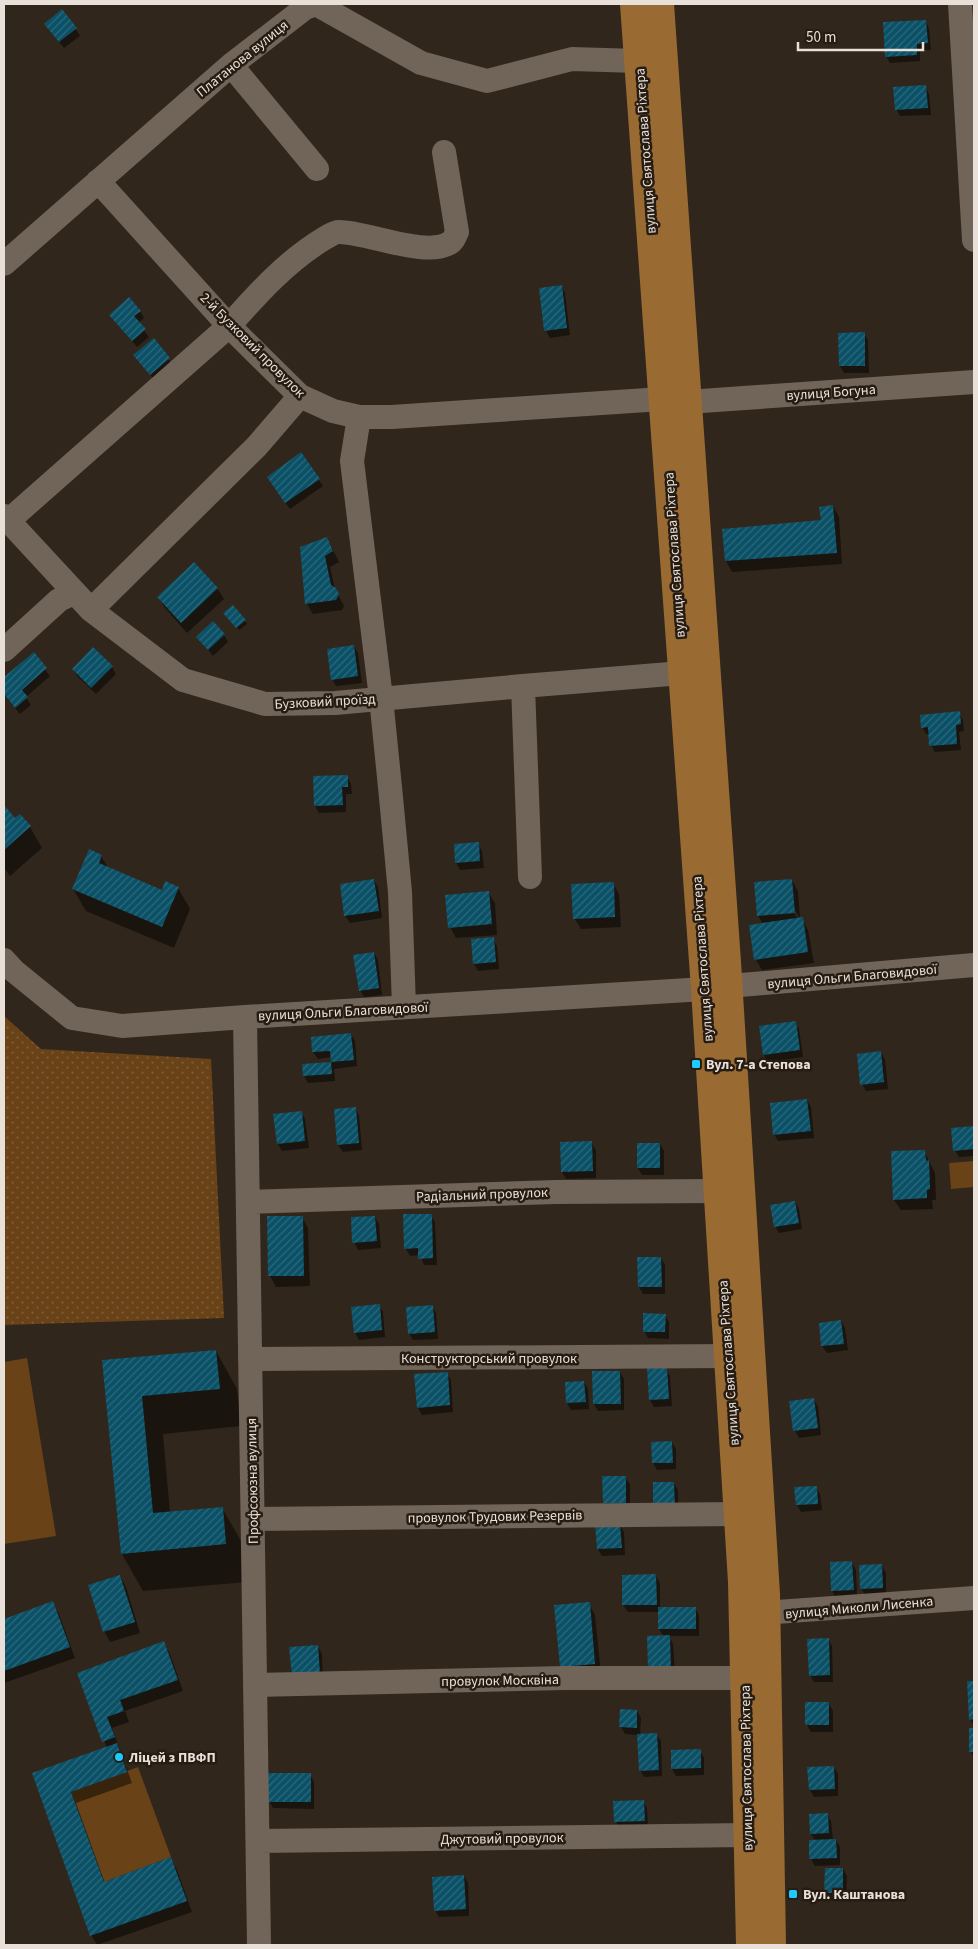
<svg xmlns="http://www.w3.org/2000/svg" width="978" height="1949" viewBox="0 0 978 1949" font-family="'Source Sans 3',sans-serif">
<defs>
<pattern id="park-dots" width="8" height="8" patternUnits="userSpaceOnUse" patternTransform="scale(1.25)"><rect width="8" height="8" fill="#694218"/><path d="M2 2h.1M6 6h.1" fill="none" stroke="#7e5d39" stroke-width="1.8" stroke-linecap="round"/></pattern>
<pattern id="building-hatch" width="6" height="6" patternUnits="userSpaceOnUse" patternTransform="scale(1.25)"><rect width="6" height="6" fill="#0a5066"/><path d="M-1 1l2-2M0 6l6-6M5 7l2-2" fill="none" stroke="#2e697b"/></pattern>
</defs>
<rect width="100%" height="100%" fill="#31261c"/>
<!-- grass -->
<path fill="#694218" d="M974 1161V1187L951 1189 949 1163Z
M27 1358 56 1536 4 1544V1362Z
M138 1767 171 1857 104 1882 71 1792Z"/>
<!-- park -->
<path fill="url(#park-dots)" d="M4 1016 41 1049 211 1059 224 1318 4 1325Z"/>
<!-- shadow -->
<path fill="#0007" fill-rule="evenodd" d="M925 21 929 28 931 50H920V61L890 63 886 56Z
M45 24 76 29 80 36 64 48Z
M925 87 929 94 931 115 900 116 896 109Z
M561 286 565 293 570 335 550 338 546 331Z
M140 311 144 318 138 323 149 337 137 347 111 315Z
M864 333 868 340 869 373H844L840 366Z
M154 339 173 366 155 381 135 355Z
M319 480 323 486 290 509 272 484Z
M833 506 839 517 842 564 732 572 726 561 723 530 823 521Z
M327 538 339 562 330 567 335 589 344 606 342 610 313 614 307 604Z
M217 588 224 599 187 633 165 608 158 597Z
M227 616 245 621 247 624 239 630Z
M224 635 228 642 213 656 198 637Z
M354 646 358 653 362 683 336 686 332 679Z
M33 654 50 676 26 697 31 705 20 714 4 695V679Z
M112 667 116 674 96 694 77 676 73 669Z
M959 713 963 720 964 731 959 732 961 750 935 752 931 745 929 734H926L922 727Z
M347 776 351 784 352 794H346V812L319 813 315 806Z
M4 807 15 820 20 816 30 827 42 848 10 876 4 868Z
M478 844 482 851 484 868 460 870 456 863Z
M101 856 109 869 163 891 178 888 190 909 174 948 86 911 73 889Z
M374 880 378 887 382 918 350 923 345 916 341 885Z
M792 880 798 891 800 919H802L808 930 814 963 762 970 756 960 763 924 758 916 755 883ZM793 907 800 919H798L791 908Z
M613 883 619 894 621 927 581 929 574 918Z
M488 892 495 903 497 935 456 938 450 927Z
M493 939 497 946 499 969 478 971 474 964 472 940Z
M374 953 378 960 382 995 364 997 360 990Z
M795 1022 799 1029 803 1057 768 1062 764 1055Z
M351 1034 355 1041 357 1066 334 1069 335 1081 308 1083 304 1076 303 1065 332 1063V1057L318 1059 313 1052Z
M881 1052 885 1060 888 1089 866 1091 862 1084Z
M807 1100 811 1107 814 1138 778 1141 774 1134Z
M355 1108 359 1115 362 1150 343 1152 338 1145 336 1110Z
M301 1112 305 1119 309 1148 282 1151 278 1144 274 1115Z
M974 1127V1156L959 1157 955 1150 953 1129Z
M591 1142 596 1150V1178L566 1179 562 1172 561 1144Z
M660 1144 664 1151V1175H642L638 1168Z
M924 1151 935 1173 936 1200H932L933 1209 901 1210 894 1200Z
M795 1202 799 1209 802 1229 779 1233 775 1226Z
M431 1215 435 1222 437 1265H424L420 1255 410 1256 406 1249Z
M302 1217 308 1228 310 1286 276 1287 270 1276Z
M375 1217 379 1224 381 1248 358 1250 354 1242Z
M661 1258 665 1265V1294H643L639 1287Z
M379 1305 383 1312 385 1337 359 1340 355 1333Z
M432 1306 436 1313 438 1339 413 1340 409 1333Z
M665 1315 669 1322V1339L648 1338 644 1331Z
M841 1321 845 1328 848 1350 827 1353 822 1346Z
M216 1351 237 1389 241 1426 163 1434 170 1513 222 1508 244 1546 247 1582 143 1591 122 1554 104 1361Z
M666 1368 670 1376 672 1406 654 1407 650 1400Z
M620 1372 624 1379V1410L598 1411 594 1404Z
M447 1373 451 1380 453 1412 422 1415 418 1408Z
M584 1382 588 1389 589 1409 571 1410 567 1403 566 1383Z
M813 1399 818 1406 821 1435 799 1438 795 1431Z
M672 1442 676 1449V1469L657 1470 653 1463Z
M625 1477 630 1484V1510L608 1509 604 1502Z
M674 1483 678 1490V1515H658Z
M816 1487 820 1494 822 1510 801 1512 797 1505Z
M620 1525 624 1532 625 1555 602 1556 598 1549Z
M852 1563 856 1570 857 1597 836 1598 832 1591Z
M882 1566 886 1573V1595H865L861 1588Z
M120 1576 126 1587 140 1633 110 1642 104 1631Z
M656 1576 660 1583V1608H695L699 1615V1636H669L673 1644 675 1675H653L664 1637 659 1629V1612H628L623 1605Z
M53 1603 59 1614 75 1658 4 1683V1621Z
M589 1604 595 1615 601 1674 561 1666Z
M828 1639 832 1646 833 1682H814L810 1675Z
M164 1643 170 1654 183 1691 125 1711 129 1722 112 1728 132 1783 76 1803 105 1883 171 1859 177 1870 192 1912 97 1945 91 1935 33 1774 107 1748 79 1674Z
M318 1647 322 1654 323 1681 297 1683Z
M968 1682H974V1726L970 1719Z
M829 1704 833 1711V1732H811L807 1725Z
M621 1710 637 1711 641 1718 640 1735 656 1734 661 1741 662 1776 644 1777 640 1770 638 1735 625 1734 621 1727Z
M970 1729H974V1758L971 1752Z
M700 1751 704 1758V1775L676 1776 672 1769Z
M834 1767 838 1774V1796L814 1797 810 1790Z
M310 1775 314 1782V1809L273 1808 269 1801Z
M643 1801 647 1808 648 1828 620 1829 616 1822 614 1802Z
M827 1814 831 1821 833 1840H836L840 1847V1865L815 1866 811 1859 810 1841H815L811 1834Z
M843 1869 847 1876 846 1900H829L825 1893Z
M464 1876 468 1883 469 1916 439 1917 435 1910Z"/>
<!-- building -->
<path fill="url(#building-hatch)" d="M62 9 77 28 59 42 44 24Z
M926 20 928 43 917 44V55L885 57 883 22Z
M926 85 928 108 895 110 893 87Z
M562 285 567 328 544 331 539 288Z
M129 297 141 311 134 316 146 329 132 341 109 315Z
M865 332V366H839L838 333Z
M154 338 170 358 150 375 133 355Z
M301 452 320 479 285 503 267 477Z
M833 505 837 553 725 561 722 529 821 520 819 507Z
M327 537 333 551 325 556 331 585 336 588 339 594 336 600 305 604 300 547Z
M194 562 218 588 181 623 157 597Z
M233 605 246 620 236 628 223 613Z
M213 621 225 634 208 650 196 637Z
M354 645 358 676 331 680 327 649Z
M93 647 113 666 91 688 72 669Z
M34 652 47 668 22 690 28 697 15 708 4 694V677Z
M960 711 961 724 956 725 957 744 929 746 928 727 921 728 920 715Z
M348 775V787H342L343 805 314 806 313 776Z
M4 805 15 818 20 814 31 826 4 850Z
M479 842 480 861 455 863 454 844Z
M89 849 102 855 99 863 162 890 165 881 179 887 162 927 72 889Z
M374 879 379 911 344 916 340 884Z
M792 879 795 913 757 916 754 882Z
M614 882 615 917 573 919 571 884Z
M489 891 492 924 448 928 445 895Z
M803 917 808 952 754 960 749 925Z
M494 937 496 962 473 964 471 939Z
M374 952 379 988 359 991 353 955Z
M796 1021 800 1050 763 1055 759 1026Z
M351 1033 354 1060 331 1062 330 1051 312 1052 311 1037Z
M881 1051 884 1082 860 1085 857 1054Z
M331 1062 332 1074 303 1076 302 1064Z
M807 1099 811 1131 773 1135 770 1103Z
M356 1107 359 1143 337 1145 334 1109Z
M302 1111 305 1141 277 1144 273 1114Z
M974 1126V1149L953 1151 951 1128Z
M592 1141 593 1171 561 1172 560 1142Z
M637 1143H660V1168H637Z
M925 1150 926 1161 929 1160 930 1189 927 1190V1198L893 1200 891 1151Z
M795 1201 799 1223 774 1227 770 1205Z
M403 1214H432L433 1258 418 1259V1248L404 1249Z
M267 1216H303L304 1276H268Z
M375 1216 377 1241 352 1243 351 1217Z
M637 1257H661L662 1287H638Z
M380 1304 382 1330 354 1333 351 1307Z
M433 1305 435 1332 408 1334 406 1307Z
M643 1313 666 1314 665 1332H643Z
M841 1320 844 1344 821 1346 819 1323Z
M216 1350 220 1389 142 1396 153 1513 223 1507 226 1544 121 1554 102 1360Z
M667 1367 669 1399 649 1400 647 1368Z
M592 1371H620L621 1404H593Z
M448 1372 450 1405 417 1408 414 1374Z
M584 1381 586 1402 566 1403 565 1382Z
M814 1398 818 1428 793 1431 789 1401Z
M672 1441 673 1463H652L651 1442Z
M602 1476H626V1503H603Z
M653 1482H674L675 1509H653Z
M817 1486 818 1504 796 1505 794 1487Z
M620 1524 622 1548 597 1549 595 1525Z
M852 1561 854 1590 831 1591 830 1562Z
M882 1564 883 1588 860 1589 859 1565Z
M656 1574 657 1605H622V1575Z
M120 1575 135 1622 103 1632 88 1585Z
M53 1601 70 1647 4 1671V1619Z
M590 1602 595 1664 560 1667 554 1605Z
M658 1607H696V1629H658Z
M670 1635 671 1668 648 1669 647 1636Z
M829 1638 830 1675 809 1676 807 1639Z
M164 1641 178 1680 120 1700 124 1711 107 1717 115 1737 102 1742 77 1673Z
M318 1645 320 1674 292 1676 289 1647Z
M967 1681H974V1719L969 1720Z
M805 1702H829V1725H805Z
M620 1709 637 1710V1728L619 1727Z
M969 1728H974V1752H969Z
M657 1733 659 1770 639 1771 637 1734Z
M117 1743 127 1772 71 1792 104 1882 171 1857 187 1901 90 1936 32 1773Z
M701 1749V1768L671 1769V1750Z
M834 1766 835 1789 809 1790 807 1767Z
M268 1773H311V1802H267Z
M644 1800 645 1821 614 1822 613 1801Z
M828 1813 829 1833 810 1834 809 1814Z
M836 1839 837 1858 809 1859V1840Z
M825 1868H843V1893H824Z
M464 1875 466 1909 434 1911 432 1877Z"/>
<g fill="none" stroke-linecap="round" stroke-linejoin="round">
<!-- minor -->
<path stroke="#716459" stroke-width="24" d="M960 4 974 240
M231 65 317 169
M98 181 229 326 300 396 333 411 359 417H392L662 399
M4 264 231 65 305 8 316 4 421 63 487 81 572 59 638 61
M687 402 974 382
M359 417 352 461 381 698 390 787 400 892 404 1007
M4 516 91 610 183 680 265 704 335 703 523 686 530 877
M8 521 229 326C258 293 288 260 325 238 329 236 334 232 339 232 368 232 428 259 451 242 454 240 455 236 457 232L444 152
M91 610 257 446 300 396
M4 650 59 600 74 593
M523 686 682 673
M4 960 14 971 72 1018 122 1026 245 1017 705 989
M729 986 974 965
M245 1017 259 1945
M248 1202 556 1192 717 1191
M250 1359 728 1356
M253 1519 738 1514
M749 1614 974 1598
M255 1685 565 1678H744
M258 1841 747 1835"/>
<!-- major -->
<path stroke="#996a31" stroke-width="28" d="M634 4 705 989 742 1582 750 1945
M660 4 727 962 766 1594 772 1945"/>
</g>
<!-- markers -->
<g fill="#1dc9fd" stroke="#271c12" stroke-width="2">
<rect x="691" y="1059" width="10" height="10" rx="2.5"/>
<circle cx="119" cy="1757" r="5"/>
<rect x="788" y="1889" width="10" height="10" rx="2.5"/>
</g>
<g text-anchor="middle" stroke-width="5" stroke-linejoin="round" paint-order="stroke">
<!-- street labels -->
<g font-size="14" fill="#e8e0d9" stroke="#271c12">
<text transform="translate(242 58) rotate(-39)" y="5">Платанова вулиця</text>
<text transform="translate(645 151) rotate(-94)" y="5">вулиця Святослава Ріхтера</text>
<text transform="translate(253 345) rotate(45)" y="5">2-й Бузковий провулок</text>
<text transform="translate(831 392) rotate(-4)" y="5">вулиця Богуна</text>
<text transform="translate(674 555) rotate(-94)" y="5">вулиця Святослава Ріхтера</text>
<text transform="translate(325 701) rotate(-3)" y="5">Бузковий проїзд</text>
<text transform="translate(702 959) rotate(-94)" y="5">вулиця Святослава Ріхтера</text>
<text transform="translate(852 976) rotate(-5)" y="5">вулиця Ольги Благовидової</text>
<text transform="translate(343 1011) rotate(-3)" y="5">вулиця Ольги Благовидової</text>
<text transform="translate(482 1194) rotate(-2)" y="5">Радіальний провулок</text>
<text x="489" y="1363">Конструкторський провулок</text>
<text transform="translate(728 1363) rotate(-94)" y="5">вулиця Святослава Ріхтера</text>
<text transform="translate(252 1481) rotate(-91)" y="5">Профсоюзна вулиця</text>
<text transform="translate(495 1516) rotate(-1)" y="5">провулок Трудових Резервів</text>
<text transform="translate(859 1607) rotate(-5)" y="5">вулиця Миколи Лисенка</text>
<text transform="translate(500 1680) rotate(-1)" y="5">провулок Москвіна</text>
<text transform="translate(746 1768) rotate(-91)" y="5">вулиця Святослава Ріхтера</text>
<text transform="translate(502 1838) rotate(-1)" y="5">Джутовий провулок</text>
</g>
<!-- poi labels -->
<g font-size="14" font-weight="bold" fill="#e8e0d9" stroke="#271c12" text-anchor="start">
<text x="706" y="1069">Вул. 7-а Степова</text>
<text x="129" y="1762">Ліцей з ПВФП</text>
<text x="803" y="1899">Вул. Каштанова</text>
</g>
</g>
<!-- border -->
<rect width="978" height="1949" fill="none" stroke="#e8e0d9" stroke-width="10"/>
<!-- scale -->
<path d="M798 42v8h125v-8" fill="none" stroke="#e8e0d9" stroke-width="2.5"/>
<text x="806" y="42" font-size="15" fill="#e8e0d9" stroke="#271c12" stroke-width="4" paint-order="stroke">50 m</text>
</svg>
